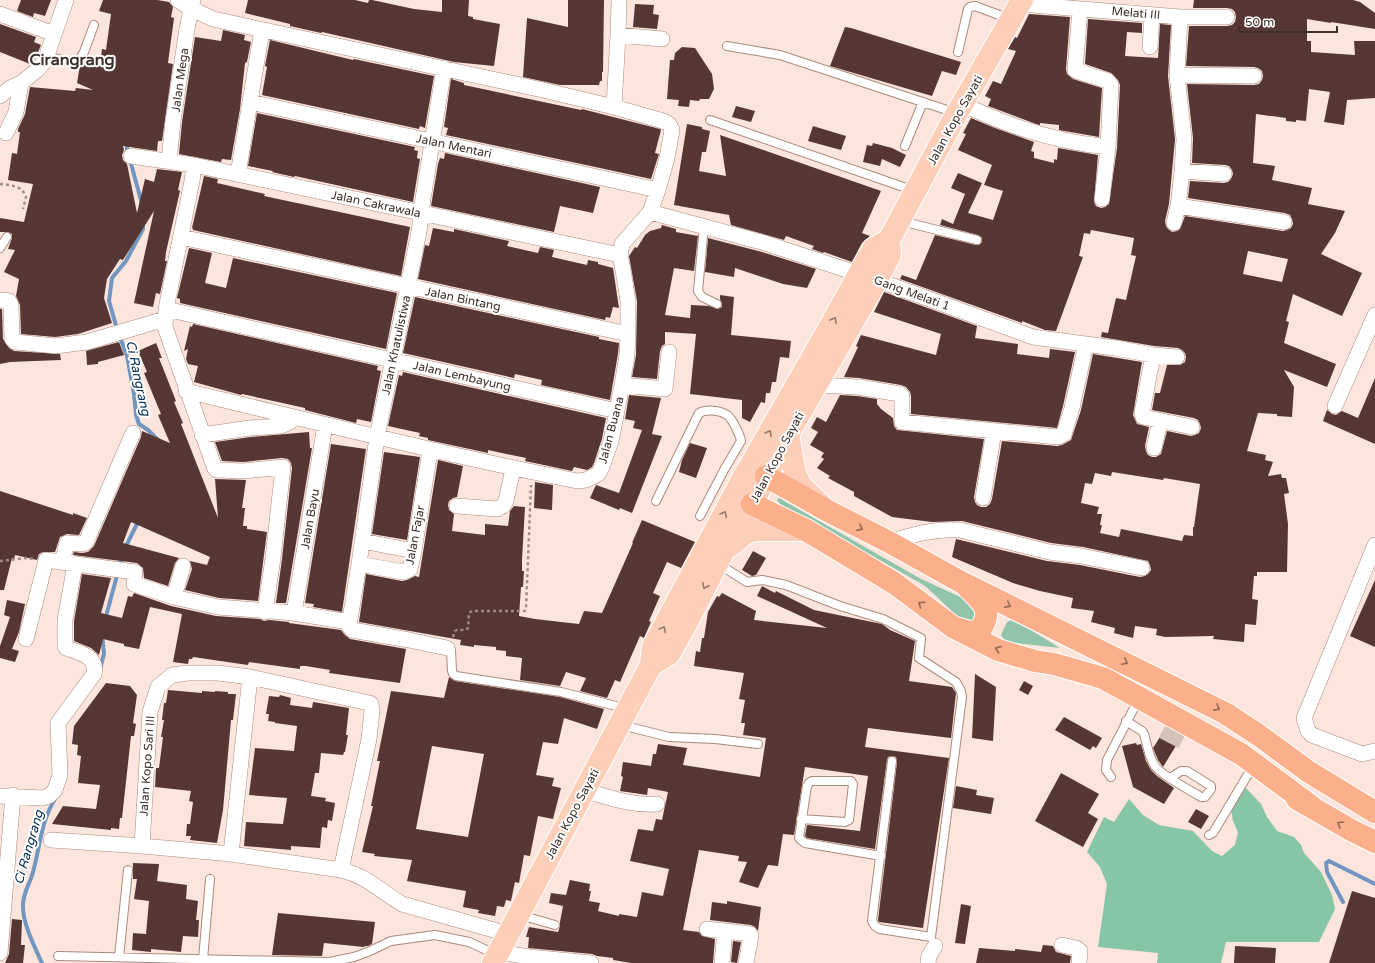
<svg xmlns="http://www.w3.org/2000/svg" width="1375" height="963" viewBox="0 0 1375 963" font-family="'Varela Round',sans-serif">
<rect width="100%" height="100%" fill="#fce5dc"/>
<!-- green -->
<path fill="#91c5ab" d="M779 498 921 579 976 604 977 620 964 622C949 610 937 595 922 584L780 504 777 500Z
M1013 619 1060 648 1006 642 1001 635 1007 622Z"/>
<!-- forest -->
<path fill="#87c5a7" d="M1246 788 1261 804 1267 817 1277 831 1294 837 1301 845 1304 853 1321 872 1332 895 1335 909 1319 942H1226L1221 963H1157L1158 953 1098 947 1107 884 1100 867 1087 852 1104 817 1114 822 1129 799 1143 815 1159 825 1193 831 1212 851 1222 856 1235 845 1238 832 1233 821 1231 810 1235 789Z"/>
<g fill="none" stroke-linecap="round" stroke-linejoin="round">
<!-- stream -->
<path stroke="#7196c1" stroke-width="4" d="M127 143V149L142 204
M143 224V229L126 261 112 278 109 301 117 329 127 356 134 394 136 415 139 424 148 430 157 439
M125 548 139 520
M105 620 122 557
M100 669 104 654 102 634
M1343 902 1327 872 1326 863 1329 861 1375 884
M42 963C35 948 22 922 23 905 23 892 30 884 33 872 40 847 41 821 55 799"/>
</g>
<!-- building -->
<path fill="#573734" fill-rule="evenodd" d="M21 0H51L45 16 34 13 33 17 17 11Z
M103 0H157L169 2 173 7 171 17 174 18 168 63 173 64 162 141H158L157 151 123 146 124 150 122 155 123 160 127 164 137 213 145 179 154 182 157 169 182 172 178 190 180 191 166 252 165 261H167L160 294 156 293 153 307 134 303 154 211 123 260 120 259 107 279 104 298 112 323 78 334 55 337 21 334 20 305 16 296 19 279 4 272 15 250 8 249 12 238V234L8 232H0V218L24 222 33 184 8 180 12 153 17 154 20 132H18V129L25 114 30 87 75 91 76 88 93 90 77 83 80 65 82 64 100 66 102 49 106 50 111 14 99 11Z
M248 0H355L368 3 369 0H372L414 9 442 12V0H469L468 16 473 17V19L500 24 494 66 454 62 322 32 321 33 290 26V24L245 13Z
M568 0H604L603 72H602V81H600L599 85H560L523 77 527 18 568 27Z
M1194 0H1353L1360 2 1375 13V29L1331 22V23L1307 19V41H1311V52L1355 55 1354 41H1375V98L1347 100 1344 125 1324 122 1330 92 1309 89 1306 121 1296 120V122L1286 121V118L1256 114 1253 163 1275 166 1272 180 1312 188 1308 204 1345 211 1335 233 1321 254 1362 273 1342 316 1293 294 1286 321 1289 322 1284 343 1336 364 1327 387 1284 370 1294 387 1292 417 1277 416V414L1258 413 1247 451 1266 455 1265 460 1273 462 1268 476 1281 474 1282 478H1286L1289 493 1284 494 1288 524 1287 572H1257V576H1254L1252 599 1258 600 1256 625 1245 624 1244 642 1213 639 1214 636 1165 637 1156 635 1157 629 1135 626 1133 638 1114 633 1115 628 1091 622 1094 611 1071 608 1073 598 1040 591 1013 583 952 557 956 539 1047 561 1080 565 1140 577 1145 576 1148 574 1151 570 1150 565 1148 561 1083 547 1051 543 962 521 932 522 892 517 854 496V492L828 478 830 476 817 468 824 459 821 457 824 453 810 445 818 432 811 428 817 417 826 422 840 395 857 396 877 399V404L881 409 893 418 894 426 897 430 984 439 974 497 975 502 977 505 981 507H986L990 504 992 499 1002 441 1057 446 1062 445 1071 440 1081 410 1093 354 1142 362 1133 415 1137 424 1149 427 1145 446 1146 451 1148 455 1152 457H1156L1161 454 1167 431 1191 436 1195 435 1199 433 1201 428 1200 424 1198 420 1194 418 1152 410 1155 393H1160L1167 365H1180L1185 362 1186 357 1185 353 1182 350 1178 348 1154 346 1101 337 1102 332 1108 333 1116 298 1126 300 1136 256 1131 255 1134 238 1091 230 1090 234 1084 233 1079 256 1083 257 1056 331 1045 330 1022 321V323L900 279 902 275 916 280 935 235 976 245H979L982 242V238L978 235 940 225 942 219 953 224 965 194 951 188 958 173 982 183 968 213 993 220 1003 191 984 185 992 165 958 150 966 134 963 133 971 118 995 128 1034 142 1031 151 1034 152V158L1054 163V159L1057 160 1058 148 1098 155 1094 202 1096 206 1101 208 1105 207 1109 204 1117 148 1120 85 1118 80 1111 73 1085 64 1088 19 1142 23V33L1127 32 1125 56 1158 58 1160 24 1171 25 1168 76 1175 139 1169 204 1165 221 1166 226 1168 229 1172 232 1177 231 1180 229 1185 216 1283 231 1287 230 1291 228 1293 224 1292 219 1290 215 1285 213 1188 198 1190 181 1224 183 1228 182 1231 179 1233 174 1232 170 1229 166 1225 165 1192 163 1193 138 1187 84 1254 85 1259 84 1262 80 1263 76 1262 71 1258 68 1254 67 1186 66 1189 26H1227L1232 25 1235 22 1236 17 1235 12 1232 9 1227 8H1193ZM1248 251 1288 259 1282 282 1243 274ZM1112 472 1163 480 1164 478 1200 484 1194 527H1193V536L1184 535 1182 541 1121 529 1119 537 1100 533 1102 525H1100L1102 514H1097L1099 507 1081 503 1085 483 1092 484 1095 473 1111 476Z
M635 4 654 5 653 14 659 15 657 29 633 27Z
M1029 14 1070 17 1066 69 1067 74 1073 79 1102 88 1099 137 1059 130V125L1040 123V125L1036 124 988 106 991 99 985 96 993 81 1001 84 1016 51 1008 49 1015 37 1017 38Z
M0 24 36 37 34 42 41 45 36 57 30 64 0 52Z
M845 27 851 28 961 62 956 75 942 71 932 96 830 66Z
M223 30 245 35 244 40 251 42 247 62 245 63 240 109 231 160 222 159 221 162 179 154 182 122 195 37 221 41Z
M270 40 353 60 354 59 434 76 425 128 420 126 419 129 262 95 267 67 265 66Z
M682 47 695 48 712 74 714 89 709 99H700L699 101 690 100 689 107 678 106 679 100 667 99 670 60H674L675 53Z
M451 79 464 83V85L581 110 582 109 660 129 661 130 655 153 659 154 651 179 446 135 448 128 444 127Z
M736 106 755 111 751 122 732 117Z
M257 113 415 147 414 150 418 151 417 158 420 159 413 202 295 176 294 177 272 172 273 171 248 166Z
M687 124 702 127V129L710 131 706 152H702L699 171 726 176 720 135 881 191 862 233 870 236 862 243 852 262 824 252 823 253 812 249 814 246 786 236 784 240 731 225 729 215 674 205Z
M813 126 846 136 841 150 808 141Z
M873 143 892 148 906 155 900 167 882 159 880 166 863 162 867 145 872 146Z
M445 153 600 187 593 213 560 206 554 232 431 206 438 164 440 158 444 159Z
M204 176 218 179 217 183 265 194 264 196 410 227 401 276 193 230V229L192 228Z
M662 225 676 229V232L698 236 694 271 674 268 665 315 690 318 691 305 709 306 718 309 722 307V304L720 299V295L734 297 731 335 791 341 789 358 780 357 776 382H772L770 393H766L765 403 761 402 750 422 742 418V400L690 394 696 334 665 332V344L662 346 660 351 657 379 632 377 636 355 637 301 629 256 635 247 637 248 645 235 650 231 661 228Z
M433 228 454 232V229L509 241 507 246 538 253 540 247 554 250 552 257 587 265 588 260 598 262V264L613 268 619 308 613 307 610 318 606 317 605 320 418 279 425 245 429 246Z
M708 238 762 252 816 269 807 288 783 284 735 268 734 277 705 272Z
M189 248 212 253 205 283 226 288 233 258 397 293 386 349 180 303V299L177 298Z
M884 292 977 326 975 338 1018 344 1017 354 1049 358 1050 349 1075 352 1063 406 1057 428 911 414V396L910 392 906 387 901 385 859 378 844 377 858 347 856 346 861 335 936 355 941 334 874 312Z
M415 297 599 337V339L619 343 618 354 610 400 541 385 542 380 515 374 514 378 403 353Z
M0 309H2L3 339 9 348 14 351 60 354 61 360 10 362 0 364Z
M193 324 378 366 377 370 381 371 371 422 357 419 356 423 305 410V408L242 394 241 395 194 382 198 366 188 364 186 359 188 349 184 351 190 326 192 327Z
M119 342 124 355 98 362V364L87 365 86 351Z
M156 343 162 358H159L176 401 174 402 183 423 181 424 218 518 215 479 246 480 242 508H245L243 526H247V529L267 532 258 601 219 598 185 590 192 569 190 561 207 565 210 557 131 522 123 543 179 558 175 563 168 586 144 578 143 568 137 563 73 555 74 552 82 553 88 552 94 546 141 437 142 431 170 443 158 415 161 414 144 373 147 372 138 351Z
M403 372 606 418 602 439 594 463 592 467 587 470 574 467 572 471 525 461 526 458 488 450V453L428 440V438L419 436 420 433 388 426 399 375 402 376Z
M1375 378V444L1323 421 1327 410 1332 414 1336 415 1342 411 1358 418Z
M629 395 661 398 652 434 662 436 632 513 620 508 619 510 590 498 596 485 619 493 642 430 633 428 635 421 625 419Z
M309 432 310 448H312L286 603H276L282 559 292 468 291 463 288 459 282 458 243 462 222 461 215 442 251 437Z
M690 443 707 448 696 478 679 472 682 460Z
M331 444 366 449 342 612 313 607 314 604 305 603Z
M384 452 420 457 407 540 372 534Z
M438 460 463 466 457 497 453 498 449 501 448 505 449 510 454 514 452 531 485 535V524L508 526 510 511 514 506 525 507 522 560V571H524L523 587H521L519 616 535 619 579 624 584 611 602 613 633 543H632L642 520 695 542 681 568 667 562 653 593 660 596 649 621 651 622 644 638 640 636 620 682 615 680 607 698 580 691 586 678 566 672 560 686 520 680 522 658 506 656V651L496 650V647L474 645V647L460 645 461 640 359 622 366 574 402 581 407 580 415 576 419 577Z
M535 482 553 485 552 510 534 508Z
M0 491 73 515V513L87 518 79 535 67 534 60 537 55 552H43L39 554 37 560 15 555 14 559 12 558 4 590H0Z
M753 551 766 558 756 575 752 576 742 570Z
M82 574 111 578 101 613 122 618 128 596 132 597 134 593 171 606 216 616 260 619 264 621 269 620 289 622V623L341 630 345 635 350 639 406 649 400 683 329 673 330 670 306 666H300V669L249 662 248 665 193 657 192 659H189L188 664 173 662 182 614 150 607 139 649 124 646V644L103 639 99 655 91 648 74 641V621Z
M1375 580V647L1350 636Z
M762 586 775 593 776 591 814 610 882 624 890 630 915 641 909 681 952 687 956 693 951 738 868 728 865 747 949 758 923 928 879 922 878 920 897 762 896 757 892 756 888 757 887 760 875 849 807 838 805 836 807 825 860 831 868 776 805 767 794 835 783 834 778 866 768 865 758 888 739 882 747 862 738 861 739 856 699 850 683 930 699 932 702 936 715 939 713 963H631L613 960V958L597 956 592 954 528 948 529 937H526L529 927 558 932 560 926V922L563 906 549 903 551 893 566 895 570 880 590 884 589 891H591L589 901 600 903 598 911 619 916V914L637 917 642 892 663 896 669 869 630 861 638 829 653 831 656 819 662 820 668 792 648 788 647 795 620 791 623 777 621 776 623 762 651 766 653 754H656L658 744 687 748 683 765 760 777 766 738 743 735 745 723H741L745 700 739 699 744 673 694 666 696 651 700 652 702 638H704L708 612 717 596 719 597 722 593 756 611 754 620 827 628 757 596Z
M7 600 25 604 19 632 12 649 19 651 15 662 0 658V646L10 617 4 615Z
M975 674 996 687 993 741 972 738Z
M449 677 455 681 560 697 604 709 597 729 564 718 558 744 543 742 536 775 554 778 552 786 561 788 553 819 538 816 530 856 524 855 519 883 515 882 511 901 506 900 504 907 497 906 495 916 478 913 479 910 463 907 466 891 407 881 412 860 374 856 375 854 362 852 373 806H371L380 761H377L391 691 444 698ZM432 746 484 754 468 837 416 829Z
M1024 681 1033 686 1028 695 1019 690Z
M106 683 130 686 137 695 133 723 136 724 134 736H131L122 818H120L119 829 111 828V830L52 824 63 806 96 809 100 785 78 783 81 756 77 755 78 745 72 744 74 726Z
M168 690 202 693V691L215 692V691L228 692V694H236L233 720H231L223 810 217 843 190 840 191 836H186L187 824H190L193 802 189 801 191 791 155 787 156 768H159L163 737H161L164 720H162L164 703H166Z
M280 695 291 698 290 705 312 708 313 702 349 708 346 735H348L345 752H344L343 755 321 753 319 773H315L311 796 326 798 325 801 335 803 332 821 328 820 327 828 322 827 320 848 291 846V850L244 846 246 822 283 824 287 798 249 795 255 748 294 751 297 726 275 723V722L268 721 269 714H266L269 696 279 697Z
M1064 717 1102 738 1096 748 1093 746 1090 750 1055 730Z
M1162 734 1177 744 1163 767 1158 760 1153 748Z
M1136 743 1137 745 1141 744 1146 761 1151 770 1157 776 1174 788 1164 804 1133 787 1122 746Z
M1061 773 1099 794 1088 813 1098 819 1083 847 1035 821Z
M956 786 977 790 976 795 994 798 991 814 953 808Z
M1196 809 1209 816 1201 829 1188 822Z
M133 863 159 864 157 881 187 885 186 899 198 901 196 920H199L198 937 183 936 181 952 151 949V952L132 950 133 933 146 934 149 901 134 899 137 879H133Z
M1352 891 1375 898V963H1329Z
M727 901 761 907 758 931 755 927 751 925 710 920 712 902 727 904Z
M961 904 971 906 965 944 955 943Z
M278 913 375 922 372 944 368 946H365L364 947 324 943 322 956 272 955Z
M12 919 22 920 21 945H25L23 963H5L9 954Z
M733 941 741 942 737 963 731 962Z
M1043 945 1053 946 1056 952 1071 956 1070 963H976L979 948 1015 951V949L1041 952Z
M1235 946 1276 948 1275 963H1234Z"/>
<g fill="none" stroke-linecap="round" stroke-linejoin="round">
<!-- motorway-tunnel -->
<path stroke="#d6c1b8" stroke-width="22" stroke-dasharray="22 11" stroke-linecap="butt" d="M1164 728 1189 741"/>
<defs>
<path id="service" d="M727 46 780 55 956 113
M958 52 968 9 970 7 975 6 1010 19
M48 57 72 62 79 60 84 52 94 25
M710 120 915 191
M905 146 923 102
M901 221 977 240
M704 226 698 291 702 297 717 304
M0 248 7 237
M656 501 699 413C706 409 720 410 727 415 732 418 740 435 741 441L724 470 700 516
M717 563 747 582 762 580 786 585 840 606 883 619 921 638 919 658 956 682 961 691 962 697 931 937 880 929 875 926 872 921 892 761
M447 648 451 650 452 671 453 674 456 676 561 692 628 709
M1126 721 1142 731 1144 734C1147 744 1149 758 1155 766 1162 776 1190 790 1201 797H1205L1211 789V786L1187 771H1181L1170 778
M621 725 669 737 715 739 758 744
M1111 777 1106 770 1107 760 1133 710
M801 819 845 822 849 820 853 784 851 781H812L809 783 807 786 799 838 801 840 805 843 881 856
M1209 835 1213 833 1250 771
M520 915 555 925
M58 956 329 962 354 957 370 951 391 941 435 935 469 942 497 955
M119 957 128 870
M203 959 210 879"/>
<path id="minor" d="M178 0 190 8 213 19 543 90 614 107 663 121 669 124 672 130 667 158 658 190 650 212 622 244 620 255 623 270 628 301V334L627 355 622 385 611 441 602 467 598 474 586 480 577 481C446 455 316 422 186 391
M1020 4 1180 17H1227
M1080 9 1075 70 1077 71 1108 81 1111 85 1108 147 1102 199
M0 14 54 34
M618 35 662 39
M1150 47 1152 15
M444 68 422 205 419 232 377 437 359 564 349 626 352 630 409 640 447 648
M1177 75 1254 76
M0 96 10 88 21 83 36 71 45 61 66 0
M250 102 658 190
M963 104C1009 127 1057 142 1108 147
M614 107 618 35 619 0
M6 133 16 112 21 83
M131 156 194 165 620 255
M169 161 173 121 187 29 193 0
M194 165 192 181 166 309 165 327 215 469 217 470 243 471 283 467 273 558 265 612
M1182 171 1224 174
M238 174 262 30
M1178 206 1284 222
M650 212 765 243 877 280 1033 337 1115 348 1153 355 1177 357
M1174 223 1178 206 1182 171 1184 139 1177 75 1180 17
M181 237 628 334
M0 300 9 301 11 305 12 339 15 342 55 346 87 342 165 319
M166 309 617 411
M1153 355 1142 413 1143 417 1192 427
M622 385 665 389 669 352
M816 385 858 387 900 394 902 396V422L1058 437 1064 434 1072 408 1086 344
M1335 406 1375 315
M202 435 250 428 281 426 290 422 293 417
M1154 448 1160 421
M983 498 994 431
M457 506 497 509 503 506 506 501 513 469
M362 541 414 551
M889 542C912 535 935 528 960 530L1049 552 1081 556 1142 568
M1375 545 1304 718 1308 731 1312 735 1362 754 1375 751
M62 562 67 543 83 544 86 542 133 433
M359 564 403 572 410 569 414 551 430 451
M174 597 183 566
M294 613 325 425
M26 639 46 560 135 572 134 584 174 597 218 607 294 613 349 622
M584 790C608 797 632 806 657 804
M0 796 43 798 49 796 55 790 60 775 58 723 94 674C98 656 80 653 66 648L65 646V620L75 564
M51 840 142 846 231 854 341 870C367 876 380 891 402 904L508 934
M142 846 150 712 158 687 172 675 188 673H218L250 677 369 703 371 704 372 711 369 739 341 870
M231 854 250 677
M707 929 725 931 722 963
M725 931 750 934 751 936 746 963
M1062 945 1076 948 1080 951 1079 963
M499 952 529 957 591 963
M0 953 13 795
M928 963 929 956 935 946"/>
<path id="primary" d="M788 434 795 474 801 486 820 504
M730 546 747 532 758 530H806
M651 665 669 654 685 626 723 552 752 504 788 434 877 280 890 255 889 240 957 113 1022 0
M493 963 651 665 653 647 742 480 828 330 873 249 889 240"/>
<path id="motorway" d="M766 476 826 510 889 542 961 582 1225 713 1260 736 1309 772 1375 812
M752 504 806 530 894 583 953 627 998 650 1035 661 1054 664 1103 678 1136 696 1241 754 1311 806
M956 628 970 632 980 630C994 610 982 602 968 588
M1297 799 1351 830 1375 842"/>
</defs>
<!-- service casing -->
<use href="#service" stroke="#ab8a7b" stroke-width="10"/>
<!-- minor casing -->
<use href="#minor" stroke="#ab8a7b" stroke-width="16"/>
<!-- primary casing -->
<use href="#primary" stroke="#fff" stroke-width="24"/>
<!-- motorway casing -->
<use href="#motorway" stroke="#fff" stroke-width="24"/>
<!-- path -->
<path stroke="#9f8c85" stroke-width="2.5" stroke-dasharray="3 3" stroke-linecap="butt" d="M0 184C11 185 23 186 26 197L23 209
M0 561 27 558 34 559
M453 637 455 631 457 630H466L468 628 469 613 472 611H525L526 609 531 485"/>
<!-- service -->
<use href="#service" stroke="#fff" stroke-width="8"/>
<!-- minor -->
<use href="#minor" stroke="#fff" stroke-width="15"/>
<!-- primary -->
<use href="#primary" stroke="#fdcfb9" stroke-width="22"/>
<!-- motorway -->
<use href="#motorway" stroke="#fbaf8a" stroke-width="22"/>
</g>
<!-- one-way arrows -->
<defs><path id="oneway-chevron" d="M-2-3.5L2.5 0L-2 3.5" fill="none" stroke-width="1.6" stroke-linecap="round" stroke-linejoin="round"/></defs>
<g stroke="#94786a">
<use href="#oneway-chevron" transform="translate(834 320) rotate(-61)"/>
<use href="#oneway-chevron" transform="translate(769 433) rotate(-60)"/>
<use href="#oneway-chevron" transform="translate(724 514) rotate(-62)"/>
<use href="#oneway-chevron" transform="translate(705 586) rotate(117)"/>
<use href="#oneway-chevron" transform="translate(663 629) rotate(-62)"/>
</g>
<g stroke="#936955">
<use href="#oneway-chevron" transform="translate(860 528) rotate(27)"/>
<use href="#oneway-chevron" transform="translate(921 604) rotate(-143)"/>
<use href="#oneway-chevron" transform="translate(1008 605) rotate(26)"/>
<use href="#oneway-chevron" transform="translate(998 649) rotate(-159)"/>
<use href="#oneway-chevron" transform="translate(1125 662) rotate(26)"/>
<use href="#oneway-chevron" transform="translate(1217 708) rotate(27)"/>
<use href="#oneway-chevron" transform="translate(1340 824) rotate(-150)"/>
</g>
<g text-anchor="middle" stroke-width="4" stroke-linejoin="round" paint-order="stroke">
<!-- street labels -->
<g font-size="12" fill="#3e302a" stroke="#fff">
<text transform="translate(1136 13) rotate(5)" y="4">Melati III</text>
<text transform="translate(180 80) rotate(-82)" y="4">Jalan Mega</text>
<text transform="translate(955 120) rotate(-61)" y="4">Jalan Kopo Sayati</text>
<text transform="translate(454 146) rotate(12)" y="4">Jalan Mentari</text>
<text transform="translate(376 204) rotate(12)" y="4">Jalan Cakrawala</text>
<text transform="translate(912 293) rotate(20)" y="4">Gang Melati 1</text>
<text transform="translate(463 299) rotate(12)" y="4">Jalan Bintang</text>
<text transform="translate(396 345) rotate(-78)" y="4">Jalan Khatulistiwa</text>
<text transform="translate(462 376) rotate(13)" y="4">Jalan Lembayung</text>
<text transform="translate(611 430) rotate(-75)" y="4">Jalan Buana</text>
<text transform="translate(777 457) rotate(-62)" y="4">Jalan Kopo Sayati</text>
<text transform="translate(310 519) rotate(-80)" y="4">Jalan Bayu</text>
<text transform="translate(415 535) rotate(-79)" y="4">Jalan Fajar</text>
<text transform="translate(147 766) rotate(-86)" y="4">Jalan Kopo Sari III</text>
<text transform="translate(572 814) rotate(-62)" y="4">Jalan Kopo Sayati</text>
</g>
<!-- water labels -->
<g font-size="13" font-style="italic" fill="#012b53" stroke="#fff">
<text transform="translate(139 378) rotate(78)" y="5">Ci Rangrang</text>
<text transform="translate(28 847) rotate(-74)" y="5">Ci Rangrang</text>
</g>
<!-- district labels -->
<g font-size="16" font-weight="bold" fill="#3e302a" stroke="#fff">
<text x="72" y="65">Cirangrang</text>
</g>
</g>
<!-- scale -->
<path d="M1239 26v6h98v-6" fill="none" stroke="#3e302a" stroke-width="2"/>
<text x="1245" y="26" font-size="12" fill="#3e302a" stroke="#ffffff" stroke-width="3" paint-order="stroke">50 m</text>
</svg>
